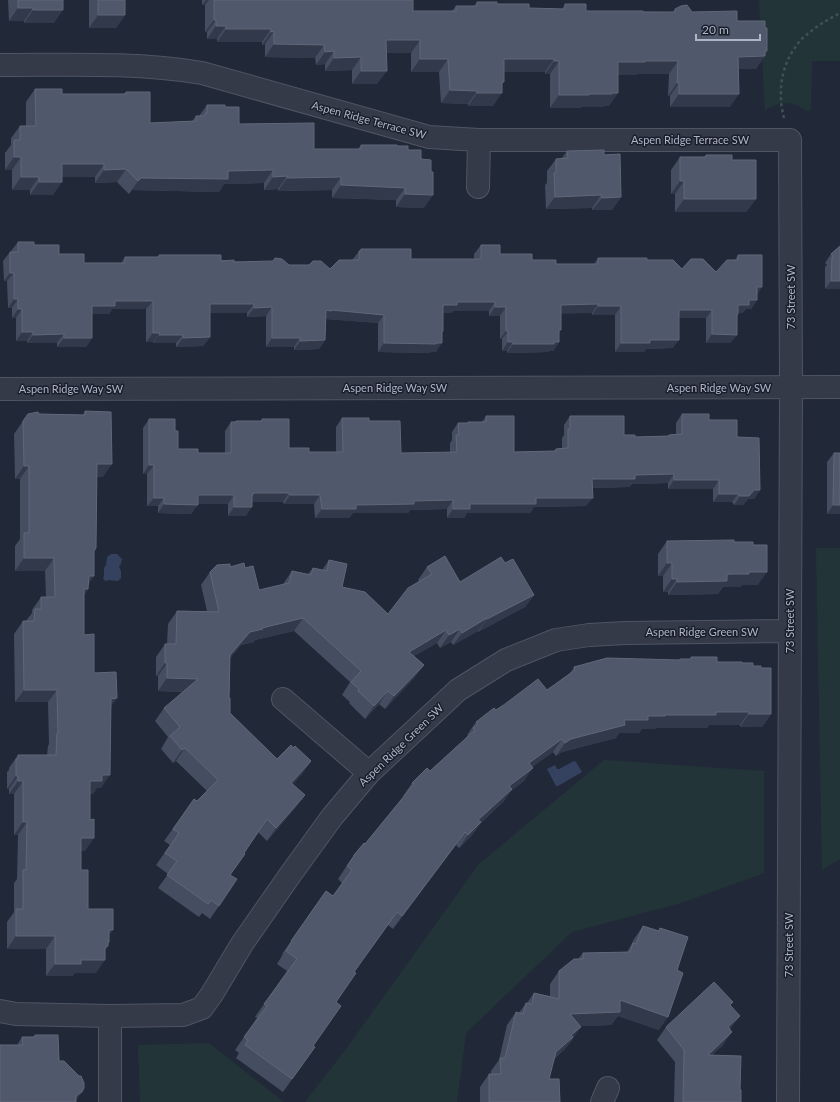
<svg xmlns="http://www.w3.org/2000/svg" width="840" height="1102" viewBox="0 0 840 1102" font-family="Lato,sans-serif">
<rect width="100%" height="100%" fill="#212838"/>
<!-- green -->
<path fill="#233439" d="M759 0H840V61H812L811 109 808 111C791 102 783 99 765 110Z
M816 548H840V859L822 870Z
M604 760 764 771V873L681 903 572 932 466 1033 457 1102H305L343 1053 479 864Z
M209 1043 284 1102H140L138 1045Z"/>
<!-- water -->
<path fill="#34415f" d="M111 554H117L122 559 121 564 119 567 121 571V578L118 581 109 580 105 581 103 578 104 576V568L106 565 107 557Z
M574 761 576 762 582 772 558 786H556L547 769 555 765 557 769H559Z"/>
<g fill="none" stroke-linecap="round" stroke-linejoin="round">
<defs>
<path id="minor" d="M0 65C68 65 135 62 202 73L429 137 479 140H790L791 388 788 1102
M478 187 479 140
M0 389 840 387
M283 699 369 773
M0 1011 16 1014 110 1016V1102
M110 1016 183 1015 202 1008 212 994 242 944 290 875 332 817 369 773 458 690 506 660 556 640 589 635 625 633 790 631
M602 1102 608 1088"/>
</defs>
<!-- minor casing -->
<use href="#minor" stroke="#4f5563" stroke-width="24"/>
<!-- path -->
<path stroke="#405156" stroke-width="2.5" stroke-dasharray="3 3" stroke-linecap="butt" d="M784 118C778 95 780 70 794 49 797 45 800 40 804 37 815 27 827 20 840 13"/>
<!-- minor -->
<use href="#minor" stroke="#343a48" stroke-width="22"/>
</g>
<!-- wall -->
<path fill="#454d60" d="M8 0H63L54 23H24V21H9Z
M89 0H125V15L116 28H89Z
M195 0H413V11H452L456 6H474L477 2 497 4 529 8 562 9 565 4 586 11 673 12 675 9 692 12 737 21 765 28 767 51 756 69H738L730 107H670V96H668L669 74H637L636 75H618L609 106H604L603 107H581L580 108H550V74H545V72H504L502 85 493 106H468V104L441 103 439 72H411V53H386L377 84H352V70L325 71V64L316 65 315 58 265 57V44L262 45V42H217V39H207V32H205V5H202V0Z
M35 89 62 94H124L126 92 150 123 192 121 196 116H199L207 105 225 107 239 124 314 149H358L361 145 397 146 408 150 421 159 424 208 396 207V200L332 198V190L278 191V189L264 190V183L224 184 219 192 132 190 129 194 117 182 95 183V177H62L53 195H30V190H12V170H5V153L11 145V138L20 126H26V102Z
M567 151 604 155 621 197 612 210H592V208L546 209 545 185 547 183V171L556 159 562 158Z
M706 155 732 160 756 199 746 212H675V194H671V170L680 157H704Z
M18 242 34 245 84 263H121L125 257H158L159 255 330 269 352 260 361 249 411 259H474V254L481 245 500 254 556 264H594L598 258 647 260 682 269 716 272 735 260 738 255 762 287 757 294V300L751 309H746L742 313H738L737 317V335L730 343H706V318H679L673 348 646 349 644 352H615V315H592V313H561L559 333V342L553 351H549L548 352 507 353V351H502V339H500V316H489V311H453L451 313H443V331L442 333 436 352H431L430 353 378 352V323L326 319 325 340 319 349 294 350V347H266V316L247 317V313H210V337L203 346 176 347V343H153V342H146V309H112L109 314H92V338L86 347H57V343H27V341H16V318H12V308H8L7 281H4L3 261 10 252H11V251Z
M840 246V289H825V267L827 265 825 263 831 254Z
M85 411 103 477H97L94 552V576L88 584V589L84 595V635L94 673 111 707 101 788H97L93 794H90L85 851H81V870L88 909 109 935V942L105 950 96 973H75L72 976H46V949H7V922L14 912V883L17 879 18 835H14V794H9V789H7V772L9 770V768L18 755H47L48 746 49 744 48 702H15L14 634 23 621H26L32 613V610L41 597H46L45 571H15V546L20 539V479H15L14 434 23 421 39 414 83 415Z
M682 414 709 420 737 437 760 490 754 499H748L743 505H734L732 502H713V489H668V483L632 484 629 487 592 488 586 506 534 507 530 513H467L464 518H447V509L410 510 408 513H353L349 518H315L314 504H284L283 502H252L246 516H228V504H198L191 514 158 513V506H147V474H143V428L149 419 175 431 178 449 198 453H225V431L231 422H235L236 421H261L262 419 289 448 309 452H336V427L342 418 369 421 401 453H450V443L452 440V432L458 423H467L468 422H482L486 416 514 452 554 451 556 449 562 448V438L564 435V425L570 416 624 435 635 437 668 436 669 435 676 434V423Z
M834 453 840 514H827V462Z
M667 541 734 542 753 545 758 585H742L740 587H723L718 594 668 595V592H663V576H658V554Z
M329 560 342 587 388 614 419 581 418 580 427 567 460 582 505 563 534 595 525 607 478 632V631L453 645 451 642 440 648 437 643 414 656 424 665 414 678 385 709 379 704 365 719 349 703 350 702 342 695 350 682 294 631 255 640 254 642 241 645 230 658 229 698 230 713 277 759 293 748 311 761 302 774 293 784 305 795 295 808 267 841 258 832 244 853 230 875 219 906 210 919 202 913 199 917 158 888 168 874 156 865 170 845 164 841 194 799 197 801 207 791 176 761 173 763 161 749 168 737 155 721 164 708 183 692 158 691V676H156V657L165 644H167L168 624 177 611H207L201 585 210 572 230 567 245 568 259 590 283 584 292 571 308 574 313 568 322 570Z
M691 657 717 662 742 663 761 668 771 714 762 727H740V725H709L707 728H656V729H642L639 733H619L616 738 562 752 556 756 553 752 532 767 524 781 511 791 503 802 481 823 472 835 459 848 456 845 393 929 388 925 354 972 336 1002 313 1046 315 1047 283 1092 236 1058 239 1053 235 1050 257 1018 255 1017 287 971 277 964 283 954H282L326 891 333 896 342 883 338 879 354 855 365 844 404 797 403 796 412 783 430 771 465 739 468 735H467L476 722 496 710 547 690 569 675 574 667 679 660 680 659H690Z
M643 926 658 931 660 928 677 970 659 1030 618 1016 611 1025 580 1026 572 1040 564 1050 554 1059 549 1079 560 1102H480V1087L489 1074H491V1071L499 1060 507 1025 516 1012 519 1013 526 1003H527L534 993 550 996V984L559 971 578 959 583 953 627 952 631 945 634 939Z
M731 1006V1028L730 1030 723 1045 712 1055 740 1090 741 1102H674L675 1062 657 1040 666 1027Z
M35 1035 59 1061 76 1101 17 1045 22 1037H33Z"/>
<!-- shaded-wall -->
<path fill="#32394b" d="M206 0H209L205 5H202Z
M18 8H33L24 21H9Z
M33 10H63L54 23H24Z
M98 15H125L116 28H89Z
M214 20H216L207 32H205Z
M216 26H226L217 39H207Z
M226 29H271L262 42H217Z
M274 31 265 44 262 45 271 32Z
M386 40H420L411 53H377Z
M274 44 324 45 315 58 265 57Z
M334 51 325 64 316 65 325 52Z
M765 51H767L764 56H765L756 69H729L738 57Z
M361 57 352 70 325 71 334 58Z
M420 59H448L439 72H411Z
M504 59H554L545 72H495Z
M554 61H559L550 74H545Z
M645 61H678L669 74H637L636 75H609L618 62Z
M361 71H387L377 84H352Z
M502 82H504L496 93H502L493 106H468L477 93Z
M677 83H679L670 96H668Z
M450 90 477 91 468 104 441 103Z
M612 93H618L609 106H604L603 107H581L580 108H550L559 95 589 94Z
M679 94H739L730 107H670Z
M14 157H21L12 170H5Z
M62 164H104L95 177H53Z
M126 169 117 182 95 183 104 170Z
M273 170 264 183 224 184 219 192 132 190 129 194 138 181 141 178 228 171Z
M287 176 278 189 264 190 273 177Z
M21 177H39L30 190H12Z
M341 177 332 190 278 191 287 178Z
M680 181H684L675 194H671Z
M39 182H62L53 195H30Z
M341 185 405 188 396 200 332 198Z
M405 194 433 195 424 208 396 207Z
M601 195 592 208 546 209 555 197Z
M621 197 612 210H592L602 198Z
M684 199H756L746 212H675Z
M10 273H14L7 281H4Z
M831 281H840V289H825Z
M757 287H762L756 296Z
M14 299H18L12 308H8Z
M749 300H757L751 309H746L742 313H732L738 305Z
M115 301H153L146 309H112L109 314H86L92 306Z
M457 302H495L489 311H453L451 313H437L443 305Z
M210 304H254L247 313H203Z
M598 304 592 313 555 314 561 305Z
M598 306H621L615 315H592Z
M272 307 266 316 247 317 254 308Z
M495 307H506L500 316H489Z
M18 309H22L16 318H12Z
M326 310H331L384 315 378 323 326 319 325 320Z
M679 310H712L706 318H673Z
M506 331H508L502 339H500Z
M22 332H33L27 341H16Z
M153 333H160L153 342H146Z
M64 334 57 343H27L33 335Z
M712 334 737 335 730 343H706Z
M159 335H183L176 343H153Z
M210 337 203 346 176 347 183 338Z
M64 338H92L86 347H57Z
M272 338H300L294 347H266Z
M325 340 319 349 294 350 300 341Z
M650 340H679L673 348 646 349 644 352H615L621 343Z
M508 342H513L507 351H502Z
M554 342H559L553 351H549L548 352 507 353 513 344Z
M384 343H442L436 352H431L430 353 378 352Z
M97 464H112L103 477H88Z
M149 465H154L147 474H143Z
M24 466H29L20 479H15Z
M674 474 668 483 632 484 629 487 586 488 592 479 635 475Z
M674 480H719L713 489H668Z
M754 490H760L754 499H748L743 505H734L740 496Z
M253 493H289L283 502H248L245 504Z
M719 494H738L732 502H713Z
M198 495H234L228 504H191Z
M290 495H320L314 504H284Z
M154 498H164L158 506H147Z
M536 498H593L586 506 534 507 530 513H467L464 518H447L453 509 470 504Z
M453 500 447 509 410 510 408 513H353L349 518H315L322 509 356 505 414 501Z
M164 504 198 505 191 514 158 513Z
M833 505H840V514H827Z
M234 507H252L246 516H228Z
M24 558H54L45 571H15Z
M667 563H672L663 576H658Z
M749 572H767L758 585H742L740 587H723L718 594 668 595 677 582Z
M89 576H94L85 589Z
M672 579H677L668 592H663Z
M84 589H88L79 602Z
M534 595 525 607 478 632 487 619Z
M303 618 294 631 255 640 254 642 241 645 221 668 230 655 250 632 262 628Z
M487 618 478 631 453 645 462 633Z
M460 629 451 642 440 648 449 635Z
M446 630 437 643 400 664 409 652Z
M165 663H167L158 676H156Z
M424 665 414 678 385 709 394 696Z
M167 678 198 679 189 692 158 691Z
M24 690H57L48 702H15Z
M388 691 379 704 365 719 374 706Z
M117 698 108 711 111 699Z
M716 712H749L740 725H709L707 728H656V729H642L639 733H619L616 738 562 752 556 756 565 743 571 739 624 720 648 716Z
M749 714H771L762 727H740Z
M562 739 553 752 520 776 529 763Z
M185 748 176 761 173 763 182 750Z
M311 761 302 774 282 796 291 783Z
M533 768 524 781 511 791 503 802 481 823 472 835 459 848 478 820 509 786Z
M102 775H110L101 788H97L93 794H81L90 781Z
M16 776H18L9 789H7Z
M18 781H23L14 794H9Z
M305 795 295 808 267 841 276 828Z
M23 822H27L18 835H14Z
M465 832 456 845 393 929 402 916Z
M81 838H94L85 851H72Z
M109 930H113L104 943Z
M16 936H55L46 949H7Z
M108 946 99 959 105 960 96 973H75L72 976H46L55 964 81 960Z
M620 1000 668 1017 659 1030 618 1016 611 1025 561 1027 570 1014Z
M740 1016 731 1028 718 1040 728 1027Z
M581 1027 564 1050 546 1065 556 1052 571 1035Z
M732 1032 723 1045 698 1068 708 1055Z
M82 1092 75 1102 76 1096Z"/>
<!-- building -->
<path fill="#50586b" stroke="#5f6779" d="M18 0H63V10H33V8H18Z
M98 0H125V15H98Z
M214 0H413V11H456V6H477V2H497V4H529V8L565 9V4H586V11H643V12H675V9L681 6 687 5 692 12 737 11V21H765V28H767V51H765V56L738 57 739 94H679V83H677L678 61H645V62H618V93H612V94H589V95H559V61H554V59H504V82H502V93H477V91L450 90 448 59H420V40H386L387 71H361V57L334 58V51L325 52 324 45 274 44V31L271 32V29H226V26H216V20H214Z
M35 89H62V94H126V92H150V123L196 121V116H205V113H207V105H225V107H239V124L314 123V149H361V145H397V146H408V150H421V159L431 160V172H433V195L405 194V188L341 185V177L287 178V176L273 177V170L228 171V179L141 178 138 181 126 169 104 170V164H62V182H39V177H21V157H14V140H20V126H36Z
M604 150V155L620 154 621 197 602 198 601 195 555 197 554 173H556V159L568 158 567 151Z
M706 155H732V160H756V199H684V181H680V157H706Z
M18 242H34V245H59V254H84V263H125V257H159V255H221V261L234 260V262L273 261 275 258 282 259 289 265H309L313 261H321L330 269 339 260H359V251H361V249H411V259H481V245H500V254H532V260H556V264H598V258H647V260H673L682 269 691 259H703L716 272 727 260H738V255H762V287H757V300H749V305H738V314H737V335L712 334V310H679V340H650V343H621V306H598V304L561 305V330H559V342H554V344H513V342H508V331H506V307H495V302H457V305H443V331H442V343H436V344L384 343V315L331 310V311L326 310 325 340 300 341V338H272V307L254 308V304H210V337L183 338V335H159L160 333H153V301H115V306H92V338H64V334L33 335V332H22V309H18V299H14V273H10V252H18Z
M840 246V281H831L832 258 833 256 831 254Z
M85 411 111 412 112 464H97L96 548 94 551V576H89L88 589H84V635L94 634V673L116 672 117 698 111 699 110 775H102V781H90V820L94 819V838H81V870H88V909H113V930H109V942H108V946L105 948V960H81V964H55V936H16V909H23V870H26L27 822H23V781H18V776H16V759H18V755H56L57 733H58L57 690H24L23 621H34L35 609H41V597H55L54 558H24V533H29V466H24L23 421 28 414 38 412 39 414 85 415Z
M682 414H709V420H737V437L759 438 760 490H754L749 496H740L738 494H719V480H674V474L635 475V479H592L593 498H536V504H470V509H453V500L414 501V504L356 505V509H322L320 495H290L289 493H253V495H252V507H234V495H198V505L164 504V498H154V465H149V419H175V431H178V449H198V453H231V422H236V421H262V419H289V448H309V452H343L342 418H369V421H400L401 453 457 452 456 435H459L458 423H468V422H486V416H514V452L556 451V449L568 448V429H570V416H624V435H635V437L669 436V435L682 434Z
M834 453H840V505H833Z
M734 540V542H753V545H767V572H749V574H727V581L677 582V579H672V563H667V541Z
M445 556 460 582 501 557 505 563 513 559 534 595 487 619V618L462 633 460 629 449 635 446 630 409 652 424 665 394 696 388 691 374 706 358 691 359 689 351 682 361 671 303 618 262 628 263 629 250 632 230 655 229 698H230V713L277 759 291 745 293 748 295 746 311 761 291 783 305 795 276 828 267 819 244 853 245 854 230 875 237 879 219 906 211 900 208 904 167 875 177 861 165 853 179 833 173 829 194 799 197 801 218 780 185 748 182 750 170 736 180 727 164 708 198 679 167 678V663H165V644H176L177 611 219 612 210 572 217 565 230 564V567L244 563 245 568 253 566 259 590 289 583 292 571 311 575 313 568 327 571 329 560 347 564 342 587 365 592 388 614 408 588 432 574 427 567Z
M691 657H717V662H742V663H753V666H761V668H771V714H749V712H716V715H665V716H648V720H624L625 725 571 739 565 743 562 739 529 763 533 768 509 786 512 789 478 820 481 822 468 835 465 832 402 916 397 912 354 972 356 973 336 1002 341 1006 313 1046 315 1047 292 1079 245 1045 248 1040 244 1037 267 1006 264 1004 297 959 286 951 292 941H291L326 891 333 896 352 870 347 866 354 856V855L364 843 365 844 414 784 412 783 427 768 430 771 475 730 473 728 478 724 476 722 494 708 496 710 505 704 538 679 547 690 575 670 574 667 607 658 680 660V659H691Z
M643 926 659 931 660 928 688 937 677 970 683 973 668 1017 620 1000V1012L570 1014 581 1027 571 1035 573 1037 556 1052 549 1079H559L560 1102H489V1074H501L500 1058H505L516 1012 523 1014 526 1003 532 1004 534 993 559 999V971L574 959H583V953L630 952 633 943 636 944Z
M714 982 733 1002 730 1005 740 1016 728 1027 732 1032 708 1055 741 1056 740 1090H741V1102H683L684 1050 666 1027Z
M35 1035H58L59 1061H64L79 1076H81L84 1083V1088L82 1092 76 1096V1102H0V1045H23L22 1037H35Z"/>
<g text-anchor="middle" stroke-width="3" stroke-linejoin="round" paint-order="stroke">
<!-- street labels -->
<g font-size="11" fill="#afb5c5" stroke="#1a1f2d">
<text transform="translate(369 120) rotate(15)" y="4">Aspen Ridge Terrace SW</text>
<text x="690" y="144">Aspen Ridge Terrace SW</text>
<text transform="translate(791 297) rotate(-90)" y="4">73 Street SW</text>
<text x="395" y="392">Aspen Ridge Way SW</text>
<text x="719" y="392">Aspen Ridge Way SW</text>
<text x="71" y="393">Aspen Ridge Way SW</text>
<text transform="translate(790 621) rotate(-90)" y="4">73 Street SW</text>
<text x="702" y="636">Aspen Ridge Green SW</text>
<text transform="translate(401 745) rotate(-44)" y="4">Aspen Ridge Green SW</text>
<text transform="translate(789 945) rotate(-90)" y="4">73 Street SW</text>
</g>
</g>
<!-- scale -->
<path d="M696 34v6h64v-6" fill="none" stroke="#afb5c5" stroke-width="2"/>
<text x="702" y="34" font-size="12" fill="#afb5c5" stroke="#1a1f2d" stroke-width="3" paint-order="stroke">20 m</text>
</svg>
